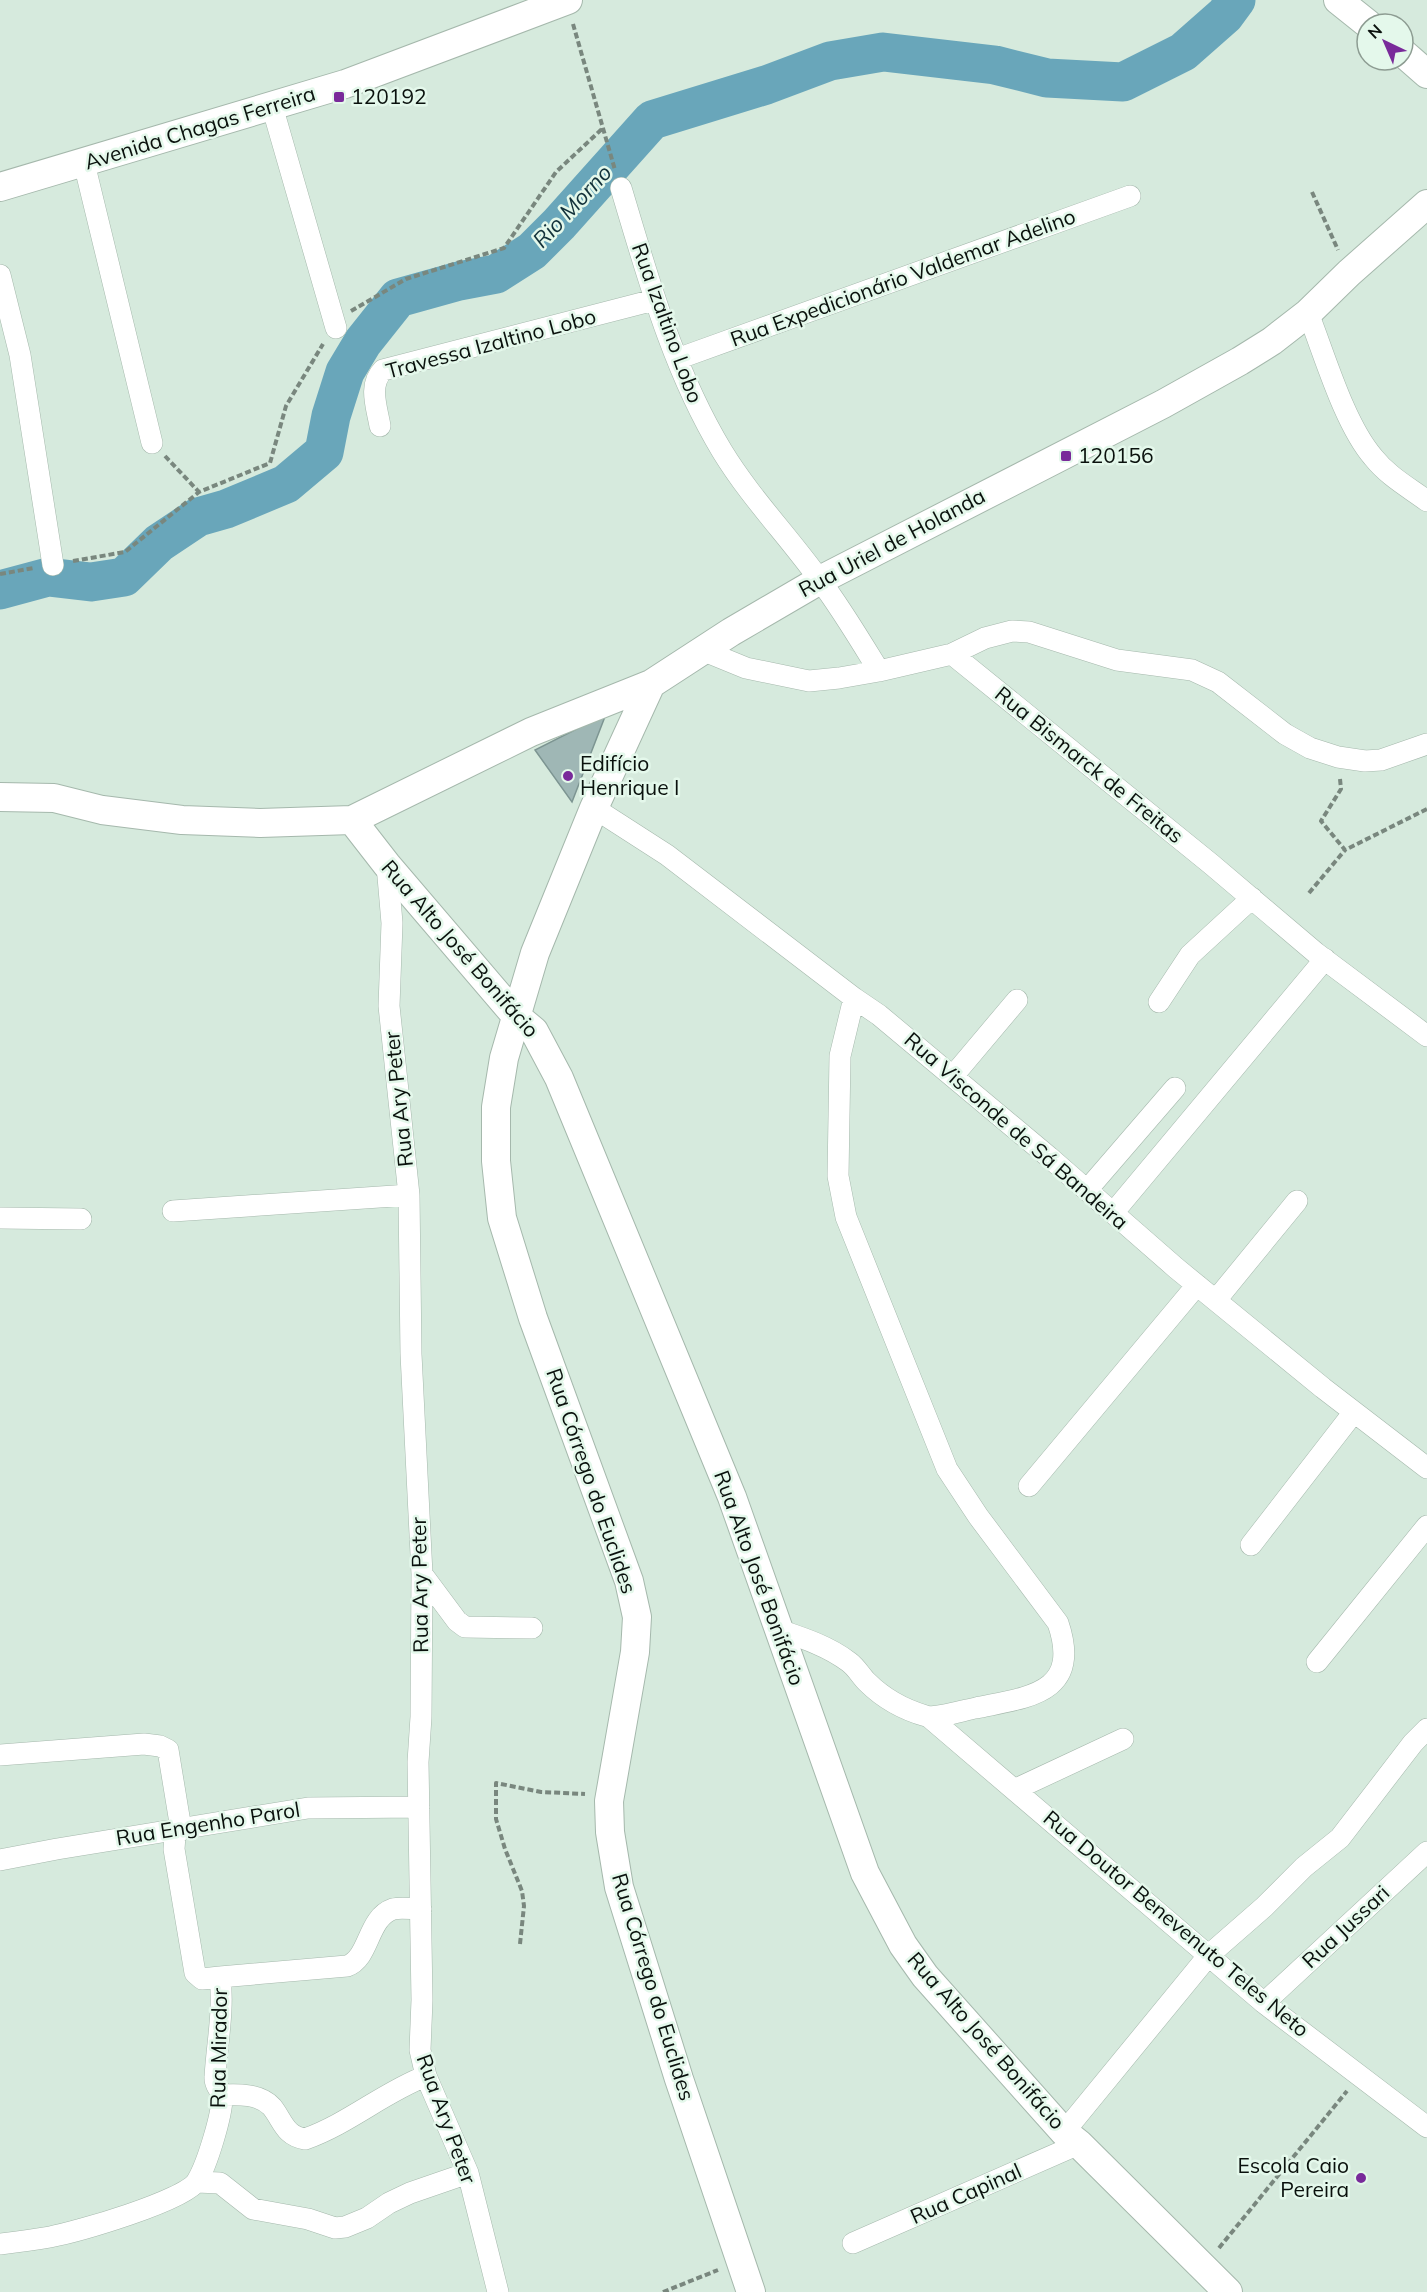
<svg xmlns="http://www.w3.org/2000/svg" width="1427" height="2292" viewBox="0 0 1427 2292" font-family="Mulish,sans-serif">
<rect width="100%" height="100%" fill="#d6eadd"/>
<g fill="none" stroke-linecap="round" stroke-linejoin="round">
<!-- river -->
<path stroke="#69a6ba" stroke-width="39" d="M0 590 48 577 91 582 124 577 159 543 198 517 226 509 286 484 324 452 331 416 345 372 363 342 398 298 459 281 496 274 532 251 559 224 652 120 766 85 830 61 883 52 995 65 1047 78 1123 82 1183 52 1225 15 1236 0"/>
</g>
<!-- building -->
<path fill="#9fb7b5" stroke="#7d9592" stroke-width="1.5" d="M606 714 572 802 535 750Z"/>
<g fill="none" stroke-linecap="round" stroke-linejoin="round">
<defs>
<path id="street" d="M272 106 336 328
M84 163 152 443
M621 188C648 278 673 370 722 451 750 497 788 536 819 579 841 608 860 640 879 671
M0 275 20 355 53 565
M1308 313C1325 356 1344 423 1373 457 1388 476 1408 487 1427 501
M677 359 1130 196
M380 426C377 408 368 385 383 370L654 300
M702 650 746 668 809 681 839 678 879 671 952 654 985 638 1012 631 1029 632 1117 660 1192 670 1218 682 1285 734 1310 748 1338 757 1365 761 1381 760 1427 744
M952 654 1211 864 1316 953 1427 1036
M594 808 667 855 854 998 879 1015 1049 1157 1176 1268 1323 1388 1427 1468
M387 865 392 923 389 1006 409 1195 411 1354 422 1574 421 1717 418 1762 422 2000 420 2050 426 2076 468 2173 498 2292
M1159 1002 1190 955 1252 898
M953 1076 1017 1000
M1087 1190 1175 1088
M173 1211 409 1195
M1113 1213 1325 959
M0 1218 81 1219
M1216 1300 1297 1201
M1029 1486 1197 1285
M1251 1545 1354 1412
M422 1574 457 1621 465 1627 532 1628
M779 1630C803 1638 828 1646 849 1662 856 1667 861 1676 867 1682 883 1698 905 1710 926 1716 937 1719 964 1710 976 1708 1028 1697 1082 1694 1058 1623L978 1516 947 1469 846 1217 838 1176 840 1056 854 998
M1317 1662 1427 1526
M929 1717 1264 2003 1427 2127
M0 1755 144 1744 160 1746 168 1750 181 1829 175 1836 174 1849 195 1973 202 1979 220 1977C224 2011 217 2043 215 2077 214 2086 222 2090 222 2098 222 2115 207 2165 197 2181 185 2201 76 2232 50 2237 33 2240 17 2242 0 2244
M1016 1789 1123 1739
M0 1860 57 1849 308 1808 419 1807
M220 1977 347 1966C370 1958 367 1918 393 1909 401 1907 413 1909 421 1909
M1264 2003 1427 1852
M222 2095C239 2094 260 2094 272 2107 283 2121 285 2136 305 2139 348 2124 384 2092 426 2076
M1064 2132 1209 1955 1264 1907 1304 1867 1340 1838 1413 1743 1427 1729
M197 2182 220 2183 253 2209 308 2219 335 2228 345 2227 367 2218 389 2203 410 2193 468 2173
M853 2243 1079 2144"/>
<path id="secondary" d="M1338 0 1368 24
M1403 53 1427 74
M0 187 345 84 568 0
M651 684 594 808 535 953 504 1058 496 1107V1161L502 1218 533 1318 629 1581 637 1617 635 1652 609 1801 610 1832 619 1887 679 2079 751 2292
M0 797 54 798 102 810 182 820 260 823 352 820 531 732 651 684 731 632 820 580 1163 404 1240 361 1272 341 1308 313 1349 273 1427 204
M352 820 387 865 516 1016 534 1031 559 1078 732 1497 865 1873 903 1945 925 1976 1064 2132 1079 2144 1228 2292"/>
</defs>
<!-- street casing -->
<use href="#street" stroke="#a5b8ac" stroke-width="22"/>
<!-- secondary casing -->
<use href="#secondary" stroke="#a5b8ac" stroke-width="30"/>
<!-- path -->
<path stroke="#79877e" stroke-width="4" stroke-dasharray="6 3" stroke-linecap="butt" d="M573 24 615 170
M1312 192 1338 250
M351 311 406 279 504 248 556 172 603 128
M165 456 199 492
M73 561 125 552 199 492 270 463 286 406 323 344
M0 574 34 568
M1340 779 1341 789 1321 821 1345 850 1427 809
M1309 893 1345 850
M520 1944 524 1906 522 1891 505 1849 496 1819V1783L541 1792 585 1794
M1219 2248 1347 2091
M663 2292 718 2270"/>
<!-- street -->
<use href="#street" stroke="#fff" stroke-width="21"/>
<!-- secondary -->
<use href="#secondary" stroke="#fff" stroke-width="28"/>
</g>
<!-- markers -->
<g fill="#792a9a" stroke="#e4f8eb" stroke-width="2">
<rect x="333" y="91" width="12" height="12" rx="3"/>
<rect x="1060" y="450" width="12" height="12" rx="3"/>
<circle cx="568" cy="776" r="6"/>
<circle cx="1361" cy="2178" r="6"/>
</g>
<g text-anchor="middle" stroke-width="5" stroke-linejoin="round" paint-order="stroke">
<!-- poi labels -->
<g font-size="21" fill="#0a110d" stroke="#e4f8eb" text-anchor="start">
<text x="351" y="104">120192</text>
<text x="1078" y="463">120156</text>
<text x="580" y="771">Edifício<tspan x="580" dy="24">Henrique I</tspan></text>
<text x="1349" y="2173" text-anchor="end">Escola Caio<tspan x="1349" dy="24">Pereira</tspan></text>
</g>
<!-- street labels -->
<g font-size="21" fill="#0a110d" stroke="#e4f8eb">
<text transform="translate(200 128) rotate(-17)" y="7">Avenida Chagas Ferreira</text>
<text transform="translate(903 278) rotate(-20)" y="7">Rua Expedicionário Valdemar Adelino</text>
<text transform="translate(667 323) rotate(70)" y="7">Rua Izaltino Lobo</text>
<text transform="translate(491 344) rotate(-15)" y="7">Travessa Izaltino Lobo</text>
<text transform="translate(892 543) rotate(-28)" y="7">Rua Uriel de Holanda</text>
<text transform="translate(1089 765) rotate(39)" y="7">Rua Bismarck de Freitas</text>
<text transform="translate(460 949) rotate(49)" y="7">Rua Alto José Bonifácio</text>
<text transform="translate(399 1099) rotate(-96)" y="7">Rua Ary Peter</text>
<text transform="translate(1016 1131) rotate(41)" y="7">Rua Visconde de Sá Bandeira</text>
<text transform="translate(591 1481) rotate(71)" y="7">Rua Córrego do Euclides</text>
<text transform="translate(759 1578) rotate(70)" y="7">Rua Alto José Bonifácio</text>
<text transform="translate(420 1585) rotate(-91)" y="7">Rua Ary Peter</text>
<text transform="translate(208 1824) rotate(-9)" y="7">Rua Engenho Parol</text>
<text transform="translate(1176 1924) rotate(40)" y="7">Rua Doutor Benevenuto Teles Neto</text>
<text transform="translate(1346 1927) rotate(-43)" y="7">Rua Jussari</text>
<text transform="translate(653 1987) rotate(73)" y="7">Rua Córrego do Euclides</text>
<text transform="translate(986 2041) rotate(49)" y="7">Rua Alto José Bonifácio</text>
<text transform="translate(219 2048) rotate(-89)" y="7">Rua Mirador</text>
<text transform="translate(446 2119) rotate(70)" y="7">Rua Ary Peter</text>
<text transform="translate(966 2194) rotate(-24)" y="7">Rua Capinal</text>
</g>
<!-- water labels -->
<g font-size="22" font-style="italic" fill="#12313a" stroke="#e4f8eb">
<text transform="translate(572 206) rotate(-47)" y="8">Rio Morno</text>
</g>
</g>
<!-- north arrow -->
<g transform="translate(1385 42) rotate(316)"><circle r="28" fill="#e4f8eb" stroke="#8d9c92" stroke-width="1.5"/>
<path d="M0-4.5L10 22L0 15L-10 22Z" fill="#792a9a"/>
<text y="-9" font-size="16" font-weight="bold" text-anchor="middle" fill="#0a110d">N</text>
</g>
</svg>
